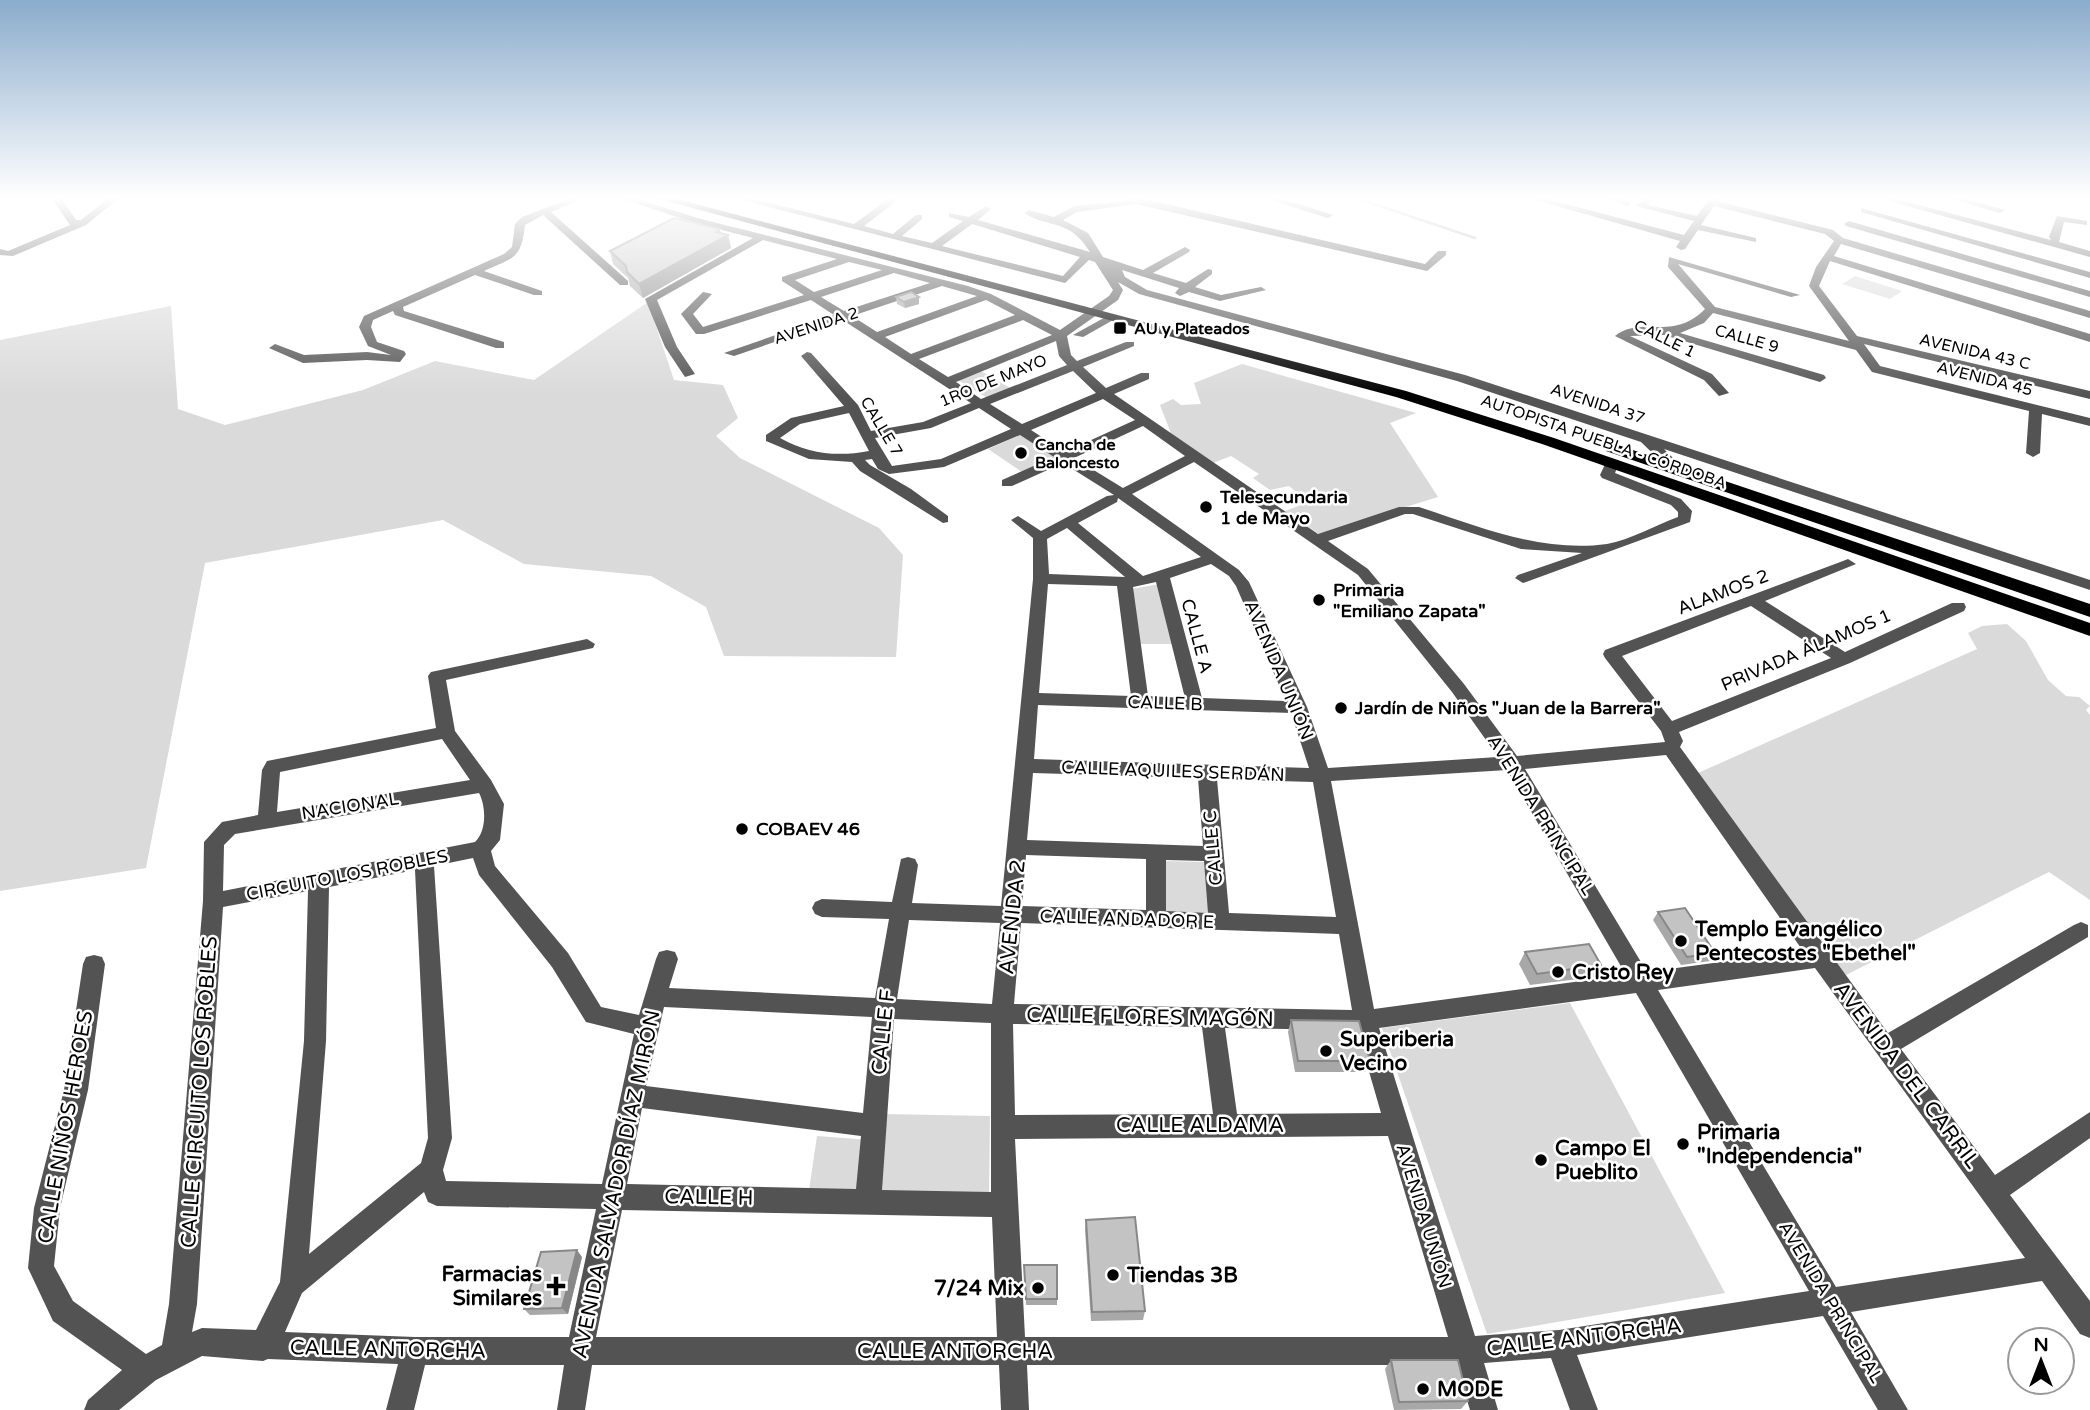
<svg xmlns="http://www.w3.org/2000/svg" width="2090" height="1410" viewBox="0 0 2090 1410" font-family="'Varela Round',sans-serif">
<rect width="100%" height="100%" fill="#fff"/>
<!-- green -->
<path fill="#dadada" d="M1855 276 1902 291 1890 299 1842 284Z
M648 302 674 380 723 385 738 418 716 436 740 458 879 528 903 555 896 657 724 656 706 607 651 576 524 564 443 520 205 563 146 868 0 891V340L171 306 178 409 225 425 363 390 435 361 534 380Z
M1242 364 1416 413 1390 423 1438 497 1319 534 1285 511 1309 502 1289 486 1270 490 1253 478 1259 474 1231 456 1213 463 1172 436 1160 405 1173 399 1181 405 1201 404 1194 383Z
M981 371 1012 389 989 399 958 380Z
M1020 435 1055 457 1022 472 988 449Z
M1160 584 1174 644H1139L1131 589Z
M2007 624 2026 641 2048 680 2066 696 2079 697 2090 706 2086 710 2090 715V900L2049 872 1844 976 1698 773 1977 649 1968 633 1982 626Z
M1161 861 1208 862 1213 918 1163 916Z
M1570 1003 1725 1293 1487 1334 1382 1028Z
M884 1114 990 1116 989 1200 875 1198Z
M817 1136 869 1140 863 1197H808Z"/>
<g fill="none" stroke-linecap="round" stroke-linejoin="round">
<!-- stream -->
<path stroke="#a1a1a1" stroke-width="2.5" d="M1359 199 1475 238"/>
<!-- minor -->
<path fill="#535353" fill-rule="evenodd" d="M52 199H62L76 220H81L107 199H118L86 225 13 256 0 255V249L8 251 70 225Z
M569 199H582L551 212 628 281V285H620L543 215 525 225C521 260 514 257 484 271L542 291V295H534L475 275 403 307 404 311 504 342V348H496L395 315 393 311 373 320 371 327 377 342 404 351 406 354 400 362 367 360 303 363 269 348 275 344 304 355 367 352 391 355 368 346 359 327 364 316 504 254 512 247 515 224 522 217Z
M623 199H637L701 219 968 286 991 294 1060 330 1109 296 1113 290 1095 262 1089 260 1065 283 738 199H754L854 224 888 199H899L864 226 893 234 916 215H922V219L902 236 932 243 963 221 949 217V213L969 217 986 206 991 209 978 220 1090 252C1069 218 1050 229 1024 213L1029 210 1054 217 1074 206 1125 201 1122 199H1145L1425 264 1438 251H1446V255L1427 271 1136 204 1077 212 1063 220 1088 233 1103 257 1143 270 1185 247 1190 250 1189 252 1153 273 1186 283 1208 269 1212 270V274L1195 287 1221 295 1261 287 1266 290 1220 301 1189 292 1180 296 1175 293 1179 288 1122 270 1125 277 1147 290 1465 375 2090 580V590L1664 449 1685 470 1678 474 1673 473 1641 442 1457 381 1139 294 1118 282 1123 290 1118 300 1067 336 1071 355 1077 361 1126 342H1134V346L1083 367 1106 388 1141 373H1149V379L1114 394 1318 534 1399 507H1419C1480 527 1542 553 1607 544 1630 540 1656 525 1678 517V512L1671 505 1602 478 1600 475 1607 460 1612 459 1619 463 1615 473 1681 499 1692 511 1690 522 1523 583 1515 578 1518 575 1582 553 1521 549 1413 514H1405L1328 541 1368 569 1464 684 1517 756 1665 742 1661 731 1605 658 1603 654 1605 650 1843 561 1848 559 1856 564 1765 601 1845 652 1952 603H1964L1966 607 1964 611 1850 663 1679 732 1683 741 1680 747 1888 1033 2074 925 2081 922 2088 925V937L1901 1049 1995 1175 2090 1112V1138L2010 1195 2090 1301V1338L2080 1334 2042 1281 1851 1312 1908 1410H1878L1823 1316 1577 1355 1598 1410H1570L1551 1358 1484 1363 1498 1410H1470L1456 1365H1027L1029 1410H1001L999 1365H592L585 1410H557L564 1365H425L414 1410H386L398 1364 268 1359 263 1361 202 1356 156 1380 119 1410H84L88 1400 122 1370 53 1321 28 1268 34 1208 64 1090 83 964 86 957 94 955 102 957 105 964 88 1090 60 1208 54 1266 73 1301 146 1354 162 1345 169 1304 203 901 204 842 222 822 258 815 262 770 267 761 436 728 428 676 431 672 587 639 595 644 593 648 446 680 455 731 491 780 504 804 500 840 491 851 495 866 568 953 601 1007 639 1015 656 959 659 952 667 950 675 952 678 959 669 988 875 998 889 919 822 917 815 914 812 908 815 902 822 899 892 902 901 859 908 857 915 859 918 865 912 903 1001 906 1033 579V538L1011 520 1018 516 1041 531 1107 496 1114 495 1063 463 1012 486H1002V480L1054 457 1020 435 944 467 889 474 878 469 872 459 865 460 870 465 911 489 948 516V522L943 523 860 471 852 462 809 459 766 441V435L791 418 844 406 801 356 807 352 811 353 858 405 871 431 923 422 971 403 841 319 734 356 724 353 834 315 811 300 704 334H696L681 314 703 292 712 294 693 314 703 327 804 295 782 281V277L837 259 763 240 657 300 677 347 695 374 685 377 665 347 645 299 753 238 695 223ZM972 224 1080 257 1063 276 942 246ZM849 262 882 270 814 292 795 280ZM894 273 930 283 844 311 821 297ZM942 286 977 296 877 332 852 316ZM986 300 1015 315 911 354 885 337ZM1023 320 1052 335 948 377 919 359ZM1056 341 1059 356 1067 365 981 399 956 382ZM1073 371 1096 393 1022 424 990 404ZM1103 399 1135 420 1065 452 1031 430ZM979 408 1011 429 941 459 892 466 875 438 931 428ZM849 413 869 451C837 457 808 454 780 438L800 424ZM1143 426 1185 456 1123 488 1074 458ZM1194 462 1358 575 1452 692 1498 757 1328 768 1307 707 1249 582 1239 570 1132 494ZM1118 498 1201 557 1143 576 1078 523 1117 502ZM1067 528 1125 577 1049 574 1047 539ZM1211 564 1229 576 1236 586 1286 701 1202 698 1170 578ZM1156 582 1185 698 1148 696 1133 587ZM1048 584 1117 586 1131 696 1039 693ZM1751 606 1831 658 1672 721 1622 656ZM1038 705 1291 713 1309 768 1034 759ZM442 739 470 780 277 812 280 772ZM1666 755 1803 951 1647 972 1525 769ZM1507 770 1626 975 1374 1009 1331 781ZM1033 773 1198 778 1203 846 1027 840ZM1217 779 1313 782 1336 917 1229 913ZM479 793C486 806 487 831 475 842L223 891 224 845 235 834ZM1026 855 1146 859V910L1022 906ZM473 858 479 875 552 967 586 1022 634 1034 602 1184 446 1181 443 1170 452 1138 434 866ZM1166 860 1204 861 1208 913 1166 911ZM415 870 428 1138 421 1163 309 1254 326 1041 329 887ZM308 891 304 1041 280 1282 256 1330 202 1328 192 1332 197 1304 223 907ZM909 920 1000 923 992 1004 897 999ZM1021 923 1339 934 1352 1010 1014 1004ZM1815 968 2025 1258 1836 1287 1658 990ZM1636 993 1809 1291 1559 1330 1475 1336 1379 1028ZM664 1007 872 1017 863 1113 646 1086ZM894 1019 991 1023V1192L882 1190ZM1013 1024 1202 1027 1213 1114 1015 1115ZM1225 1028 1357 1030 1381 1113 1237 1114ZM642 1108 861 1136 856 1189 627 1184ZM1388 1136 1448 1337H1025L1015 1139ZM424 1192 428 1202 437 1206 596 1209 569 1337H415L285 1332 302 1293ZM622 1210 992 1217 997 1337H596Z
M1268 199H1283L1333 215 1328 218Z
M1532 199H1547L1684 235 1694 221 1636 206 1643 199H1653L1648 205 1697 216 1709 199H1719L1717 201 1833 230 1843 238 2090 311V318L1841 244 1834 256 2090 334V342L1830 261 1819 286 1857 336 2090 391V399L1864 344 1880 366 2090 418V426L2042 414 2040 453 2033 457 2026 453 2029 411 1872 372 1856 350 1713 313 1704 323 1680 333 1824 375 1826 378 1820 382 1664 335 1630 336 1712 374 1729 393 1719 396 1704 380 1615 336C1640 315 1673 342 1705 309L1668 267 1669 257 1800 295 1791 297 1678 264 1715 307 1849 341 1809 286 1816 267 1834 241 1825 234 1714 206 1701 225 1756 238V242L1698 230 1685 249 1681 250 1676 247 1680 241Z
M1609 199H1623L1632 203 1627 206Z
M1882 199H1897L2051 240 2049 237 2057 216 2087 221V225L2064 222 2059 242 2090 251V257Z
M1952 199H1967L2005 210 2000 213Z
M1861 208 2090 272V278L1861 212Z
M1849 221 2090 291V297L1846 226 1844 224Z
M1111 314 1117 317 1115 319 1083 337 1073 335Z"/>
<!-- highway -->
<path fill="#000" fill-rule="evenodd" d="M659 199H677L1406 391 1554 438 2090 623V636L1542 444 1396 397Z
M1612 443 2090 604V617L1606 451V445Z"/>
</g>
<!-- wall -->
<path fill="#a8a8a8" d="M721 233 728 235 731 248 643 298 630 286 628 278 613 264 610 251Z
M896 297 919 304 905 308 897 304Z
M1658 912 1715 953 1710 961 1681 965 1653 920Z
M1525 952 1601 965 1594 977 1530 985 1519 964Z
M1291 1020 1370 1061 1365 1072H1295L1288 1032Z
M1086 1220 1145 1311 1143 1320 1091 1321 1085 1230Z
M582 1257 568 1314 530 1315 524 1309Z
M1024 1265H1057V1305H1026Z
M1391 1360 1468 1401 1461 1409 1394 1410 1385 1369Z"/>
<!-- shaded-wall -->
<path fill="#888" d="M720 229 722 238 728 235 731 248 643 298 639 284Z
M919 297V304L905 308 904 302Z
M577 1250 582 1257 568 1314 562 1308Z"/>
<!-- building -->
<path fill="#c3c3c3" stroke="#888" stroke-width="2" d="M674 218 720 229 716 232 728 235 639 284 627 272 626 266 610 251Z
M911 292 919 297 904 302 896 297Z
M1685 908 1715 953 1687 957 1658 912Z
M1589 944 1601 965 1537 974 1525 952Z
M1291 1020 1359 1021 1370 1061H1298Z
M1135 1217 1145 1311 1092 1312 1086 1220Z
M577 1250 562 1308 524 1309 541 1252Z
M1024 1265H1057V1299H1026Z
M1391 1360H1458L1468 1401 1399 1402Z"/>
<!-- sky -->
<linearGradient id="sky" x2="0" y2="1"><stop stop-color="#8baccc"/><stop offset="0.5" stop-color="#fff"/><stop offset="1" stop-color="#fff" stop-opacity="0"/></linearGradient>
<rect width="2090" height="396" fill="url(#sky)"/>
<!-- markers -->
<g fill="#000" stroke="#fff" stroke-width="2.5">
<rect x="1113" y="321" width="14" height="14" rx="3.5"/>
<circle cx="1021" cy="453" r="7"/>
<circle cx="1206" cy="507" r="7"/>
<circle cx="1319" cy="600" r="7"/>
<circle cx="1341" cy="708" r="7"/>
<circle cx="742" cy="829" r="7"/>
<circle cx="1681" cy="941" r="7"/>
<circle cx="1558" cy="972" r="7"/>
<circle cx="1326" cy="1051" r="7"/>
<circle cx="1683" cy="1144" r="7"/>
<circle cx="1541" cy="1160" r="7"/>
<circle cx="1113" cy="1275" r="7"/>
<path d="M552.5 1275.5h7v7h7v7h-7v7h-7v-7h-7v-7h7z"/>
<circle cx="1038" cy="1288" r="7"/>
<circle cx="1423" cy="1389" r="7"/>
</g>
<g text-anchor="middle" stroke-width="5" stroke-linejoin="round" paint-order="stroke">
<!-- far-street labels -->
<g font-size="16" fill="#000" stroke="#fff">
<text transform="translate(816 325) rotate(-18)" y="6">AVENIDA 2</text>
<text transform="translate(1665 338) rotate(26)" y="6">CALLE 1</text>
<text transform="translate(1747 338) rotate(16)" y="6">CALLE 9</text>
<text transform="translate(1975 351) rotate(13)" y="6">AVENIDA 43 C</text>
<text transform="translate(1985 378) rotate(14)" y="6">AVENIDA 45</text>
<text transform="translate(993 380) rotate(-22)" y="6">1RO DE MAYO</text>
<text transform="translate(1598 403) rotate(18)" y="6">AVENIDA 37</text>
<text transform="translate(882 426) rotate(59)" y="6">CALLE 7</text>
<text transform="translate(1604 441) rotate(19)" y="6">AUTOPISTA PUEBLA - CÓRDOBA</text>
</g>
<!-- far-poi labels -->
<g font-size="16" font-weight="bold" fill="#000" stroke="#fff" text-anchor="start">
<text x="1134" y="334">AU y Plateados</text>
<text x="1035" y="450">Cancha de<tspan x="1035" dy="18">Baloncesto</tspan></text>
</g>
<!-- poi labels -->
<g font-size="18" font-weight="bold" fill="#000" stroke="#fff" text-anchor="start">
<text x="1220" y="503">Telesecundaria<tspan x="1220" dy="21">1 de Mayo</tspan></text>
<text x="1333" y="596">Primaria<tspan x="1333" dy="21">"Emiliano Zapata"</tspan></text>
<text x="1355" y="714">Jardín de Niños "Juan de la Barrera"</text>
<text x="756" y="835">COBAEV 46</text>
</g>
<!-- street labels -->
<g font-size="18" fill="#000" stroke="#fff">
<text transform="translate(1723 592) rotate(-21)" y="6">ALAMOS 2</text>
<text transform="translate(1197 636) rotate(75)" y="6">CALLE A</text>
<text transform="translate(1806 650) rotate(-23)" y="6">PRIVADA ÁLAMOS 1</text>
<text transform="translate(1279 670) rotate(67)" y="6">AVENIDA UNIÓN</text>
<text transform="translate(1165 703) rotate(2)" y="6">CALLE B</text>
<text transform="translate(1173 771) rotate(2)" y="6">CALLE AQUILES SERDÁN</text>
<text transform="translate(350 806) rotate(-9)" y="6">NACIONAL</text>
<text transform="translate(1541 815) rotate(58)" y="6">AVENIDA PRINCIPAL</text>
<text transform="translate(1213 848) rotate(-95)" y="6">CALLE C</text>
<text transform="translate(347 875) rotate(-11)" y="6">CIRCUITO LOS ROBLES</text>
<text transform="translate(1127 919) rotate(2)" y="6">CALLE ANDADOR E</text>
<text transform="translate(1424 1216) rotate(73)" y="6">AVENIDA UNIÓN</text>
<text transform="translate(1831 1302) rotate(59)" y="6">AVENIDA PRINCIPAL</text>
</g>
<!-- near-street labels -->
<g font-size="21" fill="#000" stroke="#fff">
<text transform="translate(1012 917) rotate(-84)" y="7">AVENIDA 2</text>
<text transform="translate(1150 1017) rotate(1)" y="7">CALLE FLORES MAGÓN</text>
<text transform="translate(883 1032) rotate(-84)" y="7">CALLE F</text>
<text transform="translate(1907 1075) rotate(53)" y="7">AVENIDA DEL CARRIL</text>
<text transform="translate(199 1092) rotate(-86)" y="7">CALLE CIRCUITO LOS ROBLES</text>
<text x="1200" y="1132">CALLE ALDAMA</text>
<text transform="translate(65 1127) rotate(-80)" y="7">CALLE NIÑOS HÉROES</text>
<text transform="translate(616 1184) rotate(-78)" y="7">AVENIDA SALVADOR DÍAZ MIRÓN</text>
<text transform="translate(709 1197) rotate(1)" y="7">CALLE H</text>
<text transform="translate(1584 1337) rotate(-7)" y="7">CALLE ANTORCHA</text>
<text transform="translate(388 1349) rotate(1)" y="7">CALLE ANTORCHA</text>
<text x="955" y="1358">CALLE ANTORCHA</text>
</g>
<!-- near-poi labels -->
<g font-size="21" font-weight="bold" fill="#000" stroke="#fff" text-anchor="start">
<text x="1695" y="936">Templo Evangélico<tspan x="1695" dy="24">Pentecostes "Ebethel"</tspan></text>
<text x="1572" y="979">Cristo Rey</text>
<text x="1340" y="1046">Superiberia<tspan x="1340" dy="24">Vecino</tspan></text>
<text x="1697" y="1139">Primaria<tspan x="1697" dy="24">"Independencia"</tspan></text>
<text x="1555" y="1155">Campo El<tspan x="1555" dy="24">Pueblito</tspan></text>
<text x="542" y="1281" text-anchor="end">Farmacias<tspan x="542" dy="24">Similares</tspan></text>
<text x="1127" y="1282">Tiendas 3B</text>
<text x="1024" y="1295" text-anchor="end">7/24 Mix</text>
<text x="1437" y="1396">MODE</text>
</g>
</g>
<!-- north arrow -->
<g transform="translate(2041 1361)"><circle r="33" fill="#ffffff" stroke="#999999" stroke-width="2"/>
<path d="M0-5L12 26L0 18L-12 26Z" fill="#000000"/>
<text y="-10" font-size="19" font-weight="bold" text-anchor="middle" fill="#000000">N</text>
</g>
</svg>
